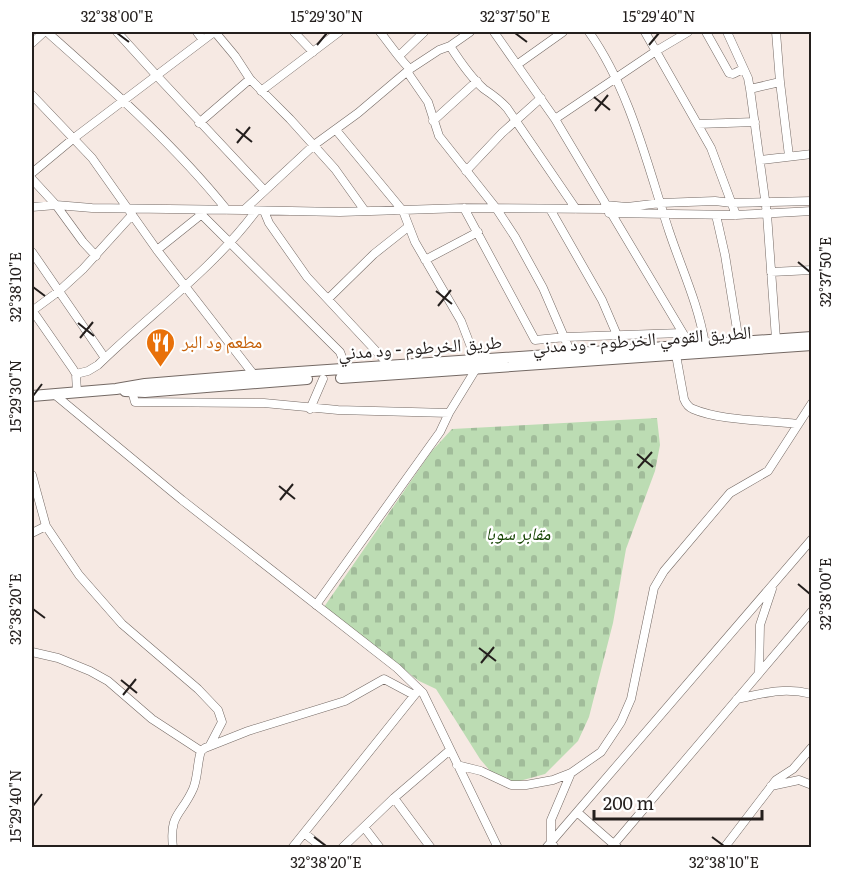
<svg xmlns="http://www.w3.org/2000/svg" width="843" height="879" viewBox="0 0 843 879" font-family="Literata,'Noto Naskh Arabic',serif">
<defs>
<pattern id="cemetery-stones" width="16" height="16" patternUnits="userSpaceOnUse" patternTransform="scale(1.5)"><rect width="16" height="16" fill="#bcdcb3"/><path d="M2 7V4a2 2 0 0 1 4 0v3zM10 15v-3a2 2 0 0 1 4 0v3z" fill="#a1bc9a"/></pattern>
</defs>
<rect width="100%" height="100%" fill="#f6e9e3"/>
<!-- cemetery -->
<path fill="url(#cemetery-stones)" d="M657 418 660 445 655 471 626 549 613 623 589 717 578 741 545 774 516 782 499 778 491 772 480 759 436 689 419 681 324 607 431 452 452 429Z"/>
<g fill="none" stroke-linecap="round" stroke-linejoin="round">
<defs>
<path id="minor" d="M47 32C110 88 174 144 227 210
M117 32 157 76 264 190
M197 32 203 40
M215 32 235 56 250 79 290 119 335 169 365 211
M294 32 313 52
M380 32C389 43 400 60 410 69L408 73 428 102 439 136 496 208 515 237 543 288 571 353
M494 32 555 119 690 345
M589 32C630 90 647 164 669 231 682 270 698 303 705 344
M645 32 711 148 736 215
M706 32 729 73 733 74 743 69
M727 32 748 78 750 89 767 214 776 339
M776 32 780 82 789 156
M32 43 44 32
M450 46C459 60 471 78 484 89 493 95 500 100 507 108L576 209
M400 55 424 32
M518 64 563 32
M750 89 780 82
M261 91 339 32
M32 95 92 158 157 250 254 375
M555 119 656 51 688 32
M433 121 477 81
M199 123 250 79
M698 124 755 122
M336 130 403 211 415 242 461 321 476 360
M761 160 812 154
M466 171 502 133 541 98
M32 173 74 138 214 32
M32 179 56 205 83 242 96 256
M605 205 627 207 661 203 715 201 732 203 812 201
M32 207 56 205 92 208 244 210 314 145 358 113 410 69 439 50 450 46 470 32
M464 208 535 340 566 337 682 333
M550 209 602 300 617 335
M197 210 340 352 347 370
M244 210 340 212 464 208 607 209
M264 211 269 223 307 277 390 366
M609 213 736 215 812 211
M716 215 725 255 739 342
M157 250 202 214
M32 252 105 358
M425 260 478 232
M771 272 812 270
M328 299 374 254 408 227
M32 310 73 369 76 374 77 392
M32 311 59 291 83 269 132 215
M676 355 684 399C686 404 688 407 693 409 721 421 766 420 797 424
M76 374 88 371 98 365C149 315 213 269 256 211
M131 388 135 402 264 403 338 410 449 413
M54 394 182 500 397 668 423 693 498 848
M310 409 323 379
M32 475 46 526 79 575 122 624 198 689 218 710 222 722 210 745
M32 533 46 526
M316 605 440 432 449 413 476 369
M32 652 58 658 90 671 108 681 152 719 201 751
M759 672 760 625 772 589
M737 699C765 693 783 687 812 694
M457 765 481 771 511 785H526L553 780 571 773 601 752 621 722 631 699 654 588 664 571 730 493 768 471 812 403
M771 786 799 780 812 785
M394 798 431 848
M364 827 380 848
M304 833 323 848
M614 844 812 611
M173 848C169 813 181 816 193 789 198 778 197 763 201 751L205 748 248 731 345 701 384 679 414 695
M292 848 417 692
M342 848 394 798 450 750
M546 848 577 812
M555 848 551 842V820L571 773
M618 848 577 812 812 539
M724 848 776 780 793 769 812 747"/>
<path id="highway" d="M341 378 812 345
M125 391 145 392 307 379
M32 396 116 389 145 384 254 375 812 337"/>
</defs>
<!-- minor casing -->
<use href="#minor" stroke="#746964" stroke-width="9"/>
<!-- highway casing -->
<use href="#highway" stroke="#746964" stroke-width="12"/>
<!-- minor -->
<use href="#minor" stroke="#fff" stroke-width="8"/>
<!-- highway -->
<use href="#highway" stroke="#fff" stroke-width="10"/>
</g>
<!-- ticks -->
<path fill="none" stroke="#241f1d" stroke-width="2" d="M117 33 129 42M515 33 527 42M317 45 327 33M649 45 659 33M594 97 610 110M595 111 608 95M236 129 252 142M237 143 250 127M798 262 810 272M33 287 45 296M436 291 452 304M438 306 451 290M78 323 94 336M80 338 93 322M33 396 42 384M637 454 653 467M638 468 652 452M279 486 295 499M280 500 293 484M798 584 810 594M33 609 45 618M479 648 496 661M481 663 494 647M121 680 137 693M123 695 136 679M33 806 42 794M314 837 326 846M712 837 724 846"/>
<!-- icons -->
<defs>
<symbol id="restaurant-pin" viewBox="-11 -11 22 30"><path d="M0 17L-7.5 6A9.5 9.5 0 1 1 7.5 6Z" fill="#e8710a" stroke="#fff"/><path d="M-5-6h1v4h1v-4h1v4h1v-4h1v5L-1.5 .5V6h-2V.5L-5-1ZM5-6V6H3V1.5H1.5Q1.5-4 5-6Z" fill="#fff"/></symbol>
</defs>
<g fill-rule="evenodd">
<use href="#restaurant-pin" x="144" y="326" width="33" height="45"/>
</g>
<g text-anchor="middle" stroke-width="4.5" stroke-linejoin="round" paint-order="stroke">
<!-- street labels -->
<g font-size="18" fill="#241f1d" stroke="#fff">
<text transform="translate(642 340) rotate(-4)" y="6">الطريق القومي الخرطوم - ود مدني</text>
<text transform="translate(420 348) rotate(-4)" y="6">طريق الخرطوم - ود مدني</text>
</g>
<!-- food labels -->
<g font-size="18" fill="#c56008" stroke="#fff" text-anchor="start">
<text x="182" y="348">مطعم ود البر</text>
</g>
<!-- park labels -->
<g font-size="18" font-style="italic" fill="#164403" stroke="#fff">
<text x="518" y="540">مقابر سوبا</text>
</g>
</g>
<!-- border -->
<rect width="843" height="879" fill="none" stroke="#ffffff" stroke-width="66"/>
<!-- scale -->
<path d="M594 810v9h168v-9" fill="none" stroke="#241f1d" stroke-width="3"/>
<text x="603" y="810" font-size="18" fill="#241f1d" stroke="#ffffff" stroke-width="4.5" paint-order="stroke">200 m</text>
<rect x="33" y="33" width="777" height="813" fill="none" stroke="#241f1d" stroke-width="2"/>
<g font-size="15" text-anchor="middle" fill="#241f1d">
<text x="117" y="22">32°38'00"E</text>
<text x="327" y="22">15°29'30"N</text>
<text x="515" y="22">32°37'50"E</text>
<text x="659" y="22">15°29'40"N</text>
<text transform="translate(826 272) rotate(-90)" y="5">32°37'50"E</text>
<text transform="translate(16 287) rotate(-90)" y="5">32°38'10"E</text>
<text transform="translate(16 396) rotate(-90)" y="5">15°29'30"N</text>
<text transform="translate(826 594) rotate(-90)" y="5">32°38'00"E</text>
<text transform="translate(16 609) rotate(-90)" y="5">32°38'20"E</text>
<text transform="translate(16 806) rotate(-90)" y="5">15°29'40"N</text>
<text x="326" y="868">32°38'20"E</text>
<text x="724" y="868">32°38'10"E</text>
</g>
</svg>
